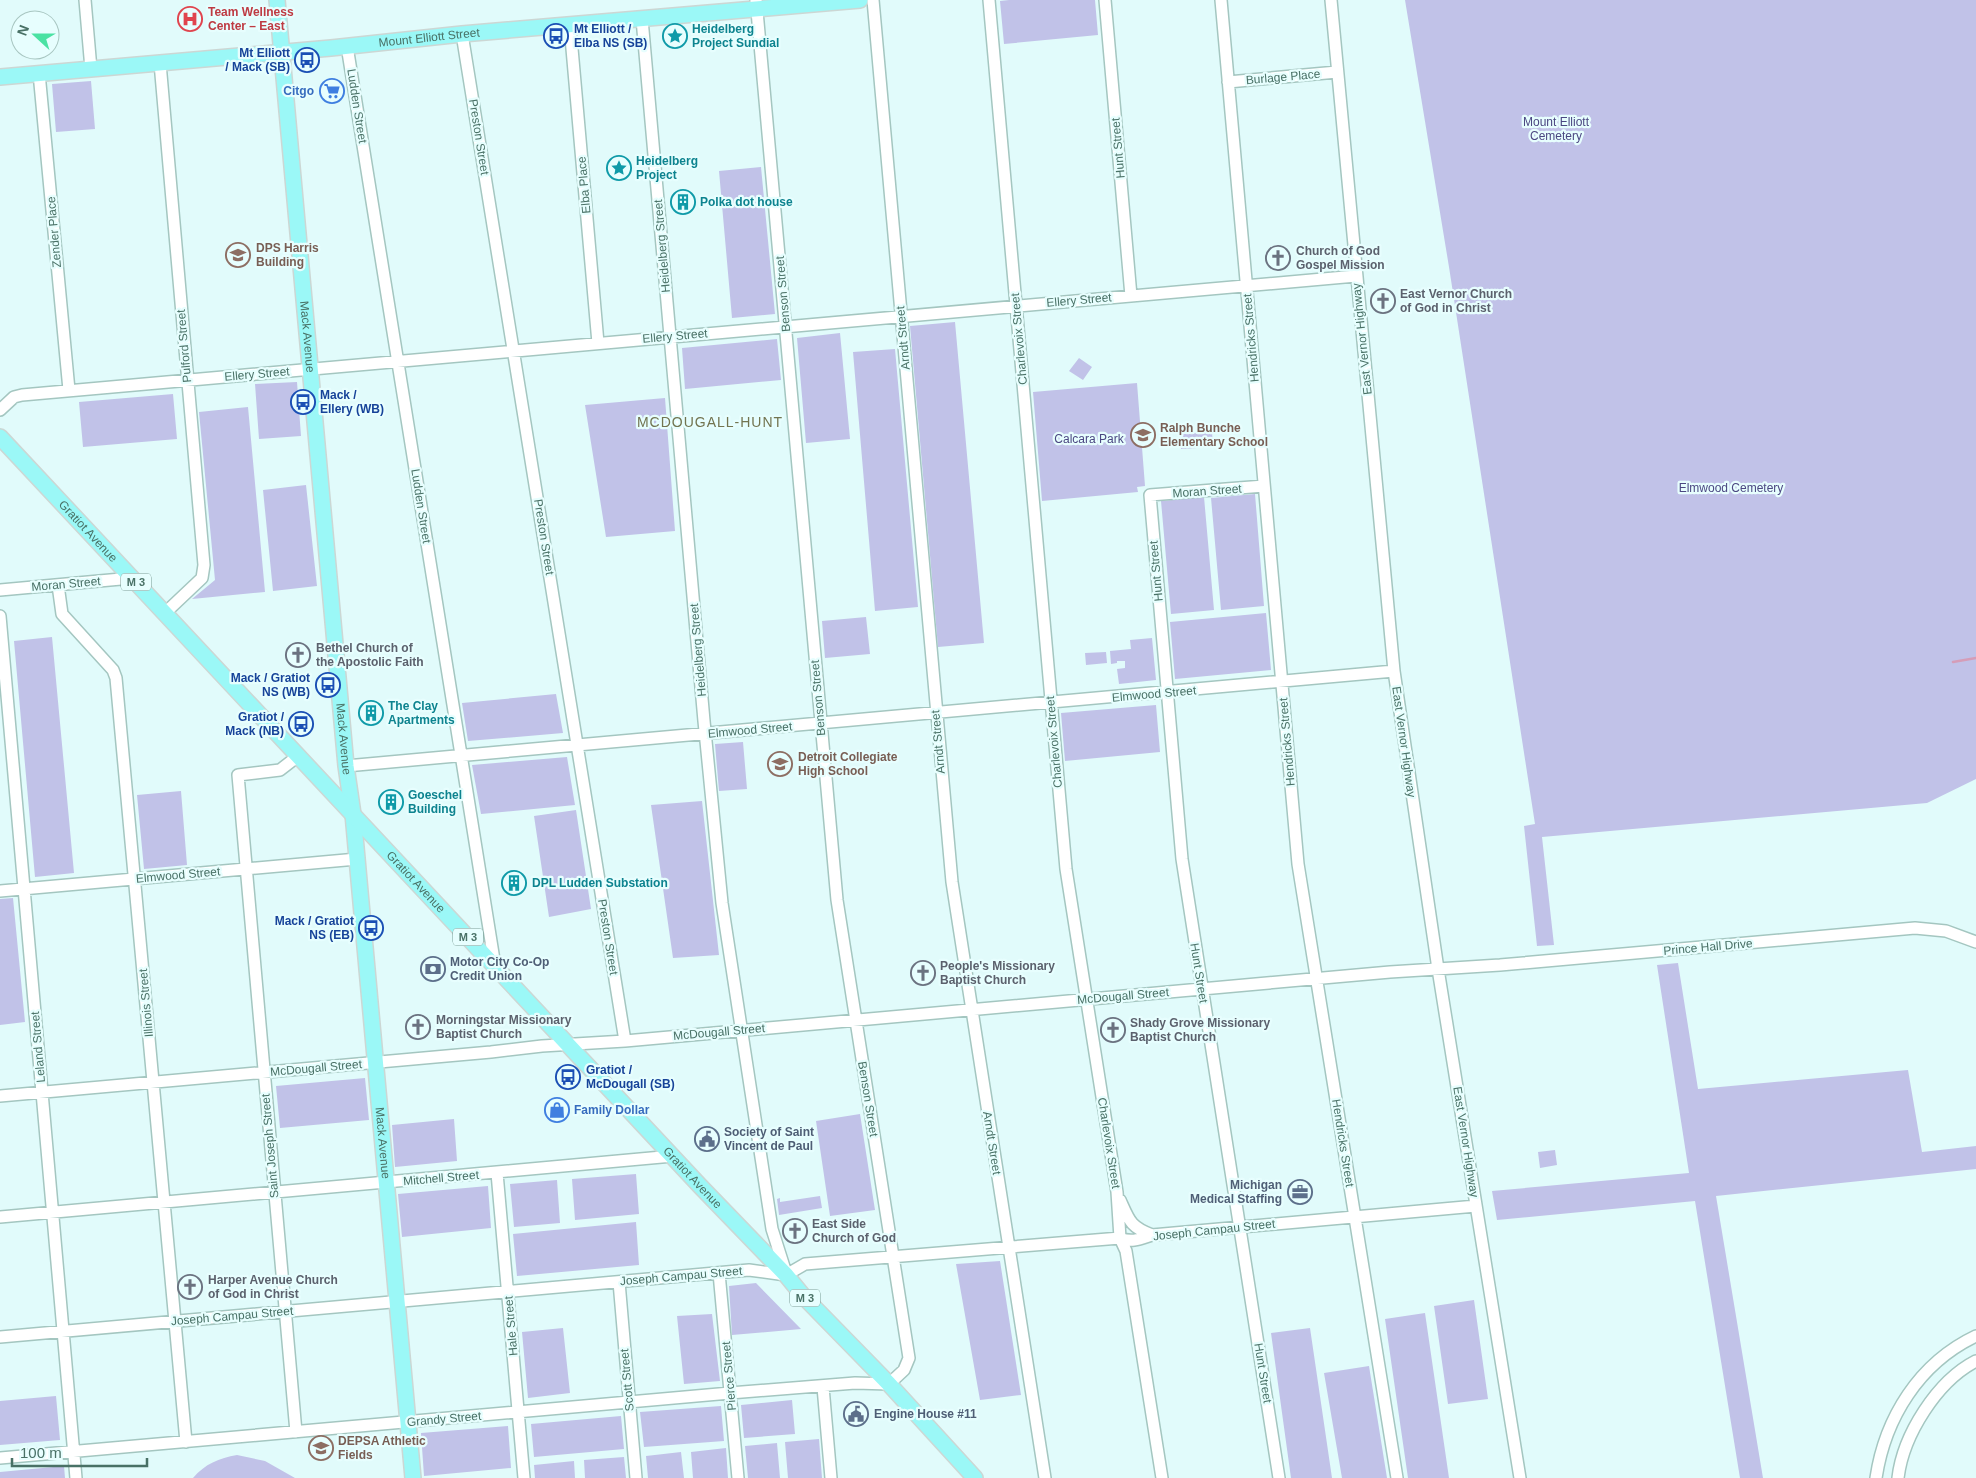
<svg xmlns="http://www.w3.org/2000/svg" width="1976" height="1478" viewBox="0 0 1976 1478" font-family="Helvetica,sans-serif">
<rect width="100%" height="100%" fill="#e1fbfb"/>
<!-- green -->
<path fill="#c1c2e8" d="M1009 0H1095L1098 35 1004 44 1000 1Z
M1405 0H1976V779L1927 803 1542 837 1554 945 1537 946 1524 826 1535 824 1449 267Z
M91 81 95 129 56 132 52 84Z
M761 167 775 314 732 318 719 171Z
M955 322 984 643 938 647 910 326Z
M840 333 850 439 806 443 797 338Z
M777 339 781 380 685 389 682 348Z
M895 349 918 607 875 611 853 352Z
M1079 358 1092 367 1083 380 1069 371Z
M297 382 301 436 259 439 255 384Z
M1137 383 1145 486 1137 487 1138 492 1042 501 1033 392Z
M173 394 177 439 83 447 79 402Z
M665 398 675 531 606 537 585 405Z
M248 407 265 592 192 599 215 580 199 412Z
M1212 432 1213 447 1181 449 1180 434Z
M306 485 317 586 273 591 263 490Z
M1255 494 1264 606 1221 610 1211 498Z
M1204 497 1214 610 1171 614 1161 501Z
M1266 613 1271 670 1175 679 1170 622Z
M866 617 870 654 825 658 822 621Z
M52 637 74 873 35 877 14 641Z
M1152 638 1156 680 1119 684 1117 669 1125 668V661H1117V663L1111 664 1110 651 1131 649 1130 640Z
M1106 652 1107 663 1086 665 1085 653Z
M556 694 563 733 468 741 462 703Z
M1156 705 1160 752 1065 761 1061 713Z
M743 742 747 789 719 791 715 744Z
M567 757 575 805 481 814 472 765Z
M181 791 187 865 144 869 137 795Z
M702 801 719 955 673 958 651 805Z
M576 810 591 909 549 917 534 816Z
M13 898 25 1022 0 1025V899Z
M1678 963 1698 1089 1908 1070 1922 1152 1976 1146V1169L1716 1196 1763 1478H1740L1695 1201 1497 1220 1492 1191 1689 1173 1657 965Z
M365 1078 369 1120 280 1128 276 1086Z
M860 1114 875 1210 830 1216 816 1121Z
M454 1119 457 1161 395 1167 392 1125Z
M1555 1150 1557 1165 1540 1168 1538 1152Z
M636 1174 639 1214 575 1220 572 1179Z
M557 1180 560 1223 514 1227 510 1184Z
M488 1186 491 1228 402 1237 398 1194Z
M820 1196 822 1208 779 1215 777 1199 780 1198V1202Z
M636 1222 639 1265 517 1276 513 1234Z
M1000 1261 1021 1395 980 1400 956 1264Z
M756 1283 801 1329 732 1335 729 1286Z
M1474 1300 1488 1399 1448 1404 1434 1306Z
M1425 1313 1449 1478H1408L1385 1319Z
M712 1314 720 1381 684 1384 677 1316Z
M563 1328 570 1393 528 1398 522 1332Z
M1310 1328 1332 1478H1291L1271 1333Z
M1369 1366 1387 1478H1342L1324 1373Z
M56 1396 60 1440 0 1445V1401Z
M792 1400 795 1434 744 1438 741 1405Z
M721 1406 724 1441 644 1447 640 1412Z
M621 1416 624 1449 534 1457 531 1424Z
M508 1426 511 1468 424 1476 421 1433Z
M819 1439 822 1478H788L785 1442Z
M777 1443 780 1478H748L745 1446Z
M726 1448 728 1478H693L691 1452Z
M681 1452 684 1478H648L646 1456Z
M237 1455 265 1461 295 1478H193C205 1464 219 1458 237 1455Z
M624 1457 626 1478H585L584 1460Z
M574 1461 575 1478H535L534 1465Z
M64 1466 65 1478H0V1472Z"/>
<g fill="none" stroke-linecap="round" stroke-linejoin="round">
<!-- stream -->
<path stroke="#d59db8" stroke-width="2.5" d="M1953 662 1976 658"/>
<defs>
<path id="minor" d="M85 0 91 69
M873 0 952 882 1045 1478
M989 0 1066 869 1117 1192 1120 1238 1126 1251 1162 1478
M1105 0 1131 296
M1221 0 1298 864 1397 1478
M1331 0 1394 671 1438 969 1520 1478
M642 19 704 721 722 903 772 1229 786 1273
M570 26 598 343
M462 34 625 1041
M347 46 495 966
M160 63 204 565 202 578 165 613
M39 73 69 390
M1228 82 1337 72
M0 410 14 397 22 395 1356 276
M1264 486 1150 495 1182 859 1279 1478
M58 585 62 614 113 670 116 678 186 1442
M0 590 132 578
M0 616 76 1478
M346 766 1394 671
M0 891 357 859
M0 1096 491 1052 542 1046 625 1041 1390 972 1500 965 1915 928 1946 931 1976 942
M497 1173 524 1478
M1120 1200C1129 1220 1130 1227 1152 1235
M0 1217 673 1156
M719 1273 738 1478
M619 1282 636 1478
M0 1337 749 1270 786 1275 805 1264 1120 1238C1132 1243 1140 1239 1152 1235L1476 1206
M823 1387 831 1478
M296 1432 238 775 280 770 298 756
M0 1458 730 1393 855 1383 889 1384 904 1370 909 1358 837 900 756 0
M1876 1478C1885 1418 1919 1363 1976 1336
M1898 1478C1903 1435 1937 1381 1976 1361"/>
<g id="major">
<path id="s1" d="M277 0 346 766 353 814 413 1478"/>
<path id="s2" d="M0 77 331 48 462 34 860 0"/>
<path id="s3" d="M0 437 701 1187 786 1275 804 1297 889 1384 975 1478"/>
</g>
</defs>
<!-- minor casing -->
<use href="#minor" stroke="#a4c6c0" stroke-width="14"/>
<!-- major casing -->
<use href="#major" stroke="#ccd7d4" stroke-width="18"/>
<!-- minor -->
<use href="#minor" stroke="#fff" stroke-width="11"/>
<!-- major -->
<use href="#major" stroke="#9bf8f7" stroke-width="15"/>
</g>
<!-- icons -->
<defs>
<symbol id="hospital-ring" viewBox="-11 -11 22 22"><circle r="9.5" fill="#e7fefe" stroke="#e0444e" stroke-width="1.5"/><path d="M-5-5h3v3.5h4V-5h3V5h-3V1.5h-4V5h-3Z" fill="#e0444e"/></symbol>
<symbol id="bus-ring" viewBox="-11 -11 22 22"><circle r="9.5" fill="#e7fefe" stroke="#1a4fb4" stroke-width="1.5"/><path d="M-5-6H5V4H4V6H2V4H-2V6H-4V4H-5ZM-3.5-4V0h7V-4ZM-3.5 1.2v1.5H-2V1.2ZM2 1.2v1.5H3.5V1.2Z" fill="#1a4fb4"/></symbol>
<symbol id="sight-ring" viewBox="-11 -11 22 22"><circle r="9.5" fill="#e7fefe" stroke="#0f9aa8" stroke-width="1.5"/><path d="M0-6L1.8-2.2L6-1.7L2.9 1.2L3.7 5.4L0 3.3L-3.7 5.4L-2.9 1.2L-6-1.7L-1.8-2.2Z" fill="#0f9aa8"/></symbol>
<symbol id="supermarket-ring" viewBox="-11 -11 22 22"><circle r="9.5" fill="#e7fefe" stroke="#3f7fe0" stroke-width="1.5"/><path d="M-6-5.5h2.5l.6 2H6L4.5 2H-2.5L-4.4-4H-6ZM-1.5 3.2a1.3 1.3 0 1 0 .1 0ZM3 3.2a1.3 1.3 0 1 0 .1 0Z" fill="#3f7fe0"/></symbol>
<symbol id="building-ring" viewBox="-11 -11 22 22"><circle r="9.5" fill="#e7fefe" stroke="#0f9aa8" stroke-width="1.5"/><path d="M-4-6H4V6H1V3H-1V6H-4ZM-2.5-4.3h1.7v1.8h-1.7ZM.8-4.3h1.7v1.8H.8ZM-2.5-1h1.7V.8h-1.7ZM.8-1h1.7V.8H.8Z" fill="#0f9aa8"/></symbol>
<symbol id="school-ring" viewBox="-11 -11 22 22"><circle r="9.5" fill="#e7fefe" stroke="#8d6e63" stroke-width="1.5"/><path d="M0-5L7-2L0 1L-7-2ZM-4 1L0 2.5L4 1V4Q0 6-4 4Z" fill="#8d6e63"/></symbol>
<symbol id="church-ring" viewBox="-11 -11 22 22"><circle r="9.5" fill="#e7fefe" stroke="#6b7280" stroke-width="1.5"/><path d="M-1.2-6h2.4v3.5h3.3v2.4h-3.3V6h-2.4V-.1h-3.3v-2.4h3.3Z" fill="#6b7280"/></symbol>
<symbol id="bank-ring" viewBox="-11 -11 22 22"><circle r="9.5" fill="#e7fefe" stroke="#5c6f8a" stroke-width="1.5"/><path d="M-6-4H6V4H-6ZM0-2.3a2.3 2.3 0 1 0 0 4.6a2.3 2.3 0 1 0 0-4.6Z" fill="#5c6f8a"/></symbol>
<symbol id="shop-ring" viewBox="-11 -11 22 22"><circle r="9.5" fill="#e7fefe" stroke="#3f7fe0" stroke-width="1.5"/><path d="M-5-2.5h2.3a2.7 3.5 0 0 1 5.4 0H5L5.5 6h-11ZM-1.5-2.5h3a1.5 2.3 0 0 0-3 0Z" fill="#3f7fe0"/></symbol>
<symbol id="civic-ring" viewBox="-11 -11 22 22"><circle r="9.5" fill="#e7fefe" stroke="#5c6f8a" stroke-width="1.5"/><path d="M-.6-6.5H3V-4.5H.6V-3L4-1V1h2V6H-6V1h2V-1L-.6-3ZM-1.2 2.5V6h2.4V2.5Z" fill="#5c6f8a"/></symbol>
<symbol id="office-ring" viewBox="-11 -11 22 22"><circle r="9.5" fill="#e7fefe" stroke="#5c6f8a" stroke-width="1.5"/><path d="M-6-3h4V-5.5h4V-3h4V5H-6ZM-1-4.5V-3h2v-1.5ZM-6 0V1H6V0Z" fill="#5c6f8a"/></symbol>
</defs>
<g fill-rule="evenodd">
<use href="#hospital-ring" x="176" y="5" width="28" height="28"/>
<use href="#bus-ring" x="542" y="22" width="28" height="28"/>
<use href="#sight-ring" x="661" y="22" width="28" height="28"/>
<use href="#bus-ring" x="293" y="46" width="28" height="28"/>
<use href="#supermarket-ring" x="318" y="77" width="28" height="28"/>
<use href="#sight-ring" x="605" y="154" width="28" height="28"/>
<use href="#building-ring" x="669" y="188" width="28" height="28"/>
<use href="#school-ring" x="224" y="241" width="28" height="28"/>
<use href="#church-ring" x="1264" y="244" width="28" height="28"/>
<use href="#church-ring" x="1369" y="287" width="28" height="28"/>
<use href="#bus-ring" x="289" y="388" width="28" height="28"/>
<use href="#school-ring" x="1129" y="421" width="28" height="28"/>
<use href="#church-ring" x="284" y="641" width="28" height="28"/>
<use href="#bus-ring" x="314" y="671" width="28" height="28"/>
<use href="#building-ring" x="357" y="699" width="28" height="28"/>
<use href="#bus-ring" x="287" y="710" width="28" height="28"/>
<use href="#school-ring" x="766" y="750" width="28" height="28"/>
<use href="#building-ring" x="377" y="788" width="28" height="28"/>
<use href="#building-ring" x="500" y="869" width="28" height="28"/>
<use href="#bus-ring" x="357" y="914" width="28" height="28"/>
<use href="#bank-ring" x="419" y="955" width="28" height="28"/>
<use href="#church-ring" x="909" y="959" width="28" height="28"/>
<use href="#church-ring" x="404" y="1013" width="28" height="28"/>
<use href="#church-ring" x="1099" y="1016" width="28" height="28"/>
<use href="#bus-ring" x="554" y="1063" width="28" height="28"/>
<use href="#shop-ring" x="543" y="1096" width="28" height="28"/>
<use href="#civic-ring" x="693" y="1125" width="28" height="28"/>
<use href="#office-ring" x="1286" y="1178" width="28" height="28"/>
<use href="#church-ring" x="781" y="1217" width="28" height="28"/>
<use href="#church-ring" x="176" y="1273" width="28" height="28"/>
<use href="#civic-ring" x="842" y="1400" width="28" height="28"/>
<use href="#school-ring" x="307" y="1434" width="28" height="28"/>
</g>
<g text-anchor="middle" stroke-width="4.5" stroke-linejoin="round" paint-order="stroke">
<!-- shield labels -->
<g fill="#e7fefe" stroke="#789b94" stroke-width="1">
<rect x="121" y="573.5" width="30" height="17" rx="4"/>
<rect x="453" y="928.5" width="30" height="17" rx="4"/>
<rect x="790" y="1289.5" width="30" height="17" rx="4"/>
</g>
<g font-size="11" font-weight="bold" fill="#497166">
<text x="136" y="586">M 3</text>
<text x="468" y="941">M 3</text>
<text x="805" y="1302">M 3</text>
</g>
<!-- health labels -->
<g font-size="12" font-weight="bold" fill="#be3a42" stroke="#e7fefe" text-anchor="start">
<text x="208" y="16">Team Wellness<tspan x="208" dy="14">Center – East</tspan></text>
</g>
<!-- transit labels -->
<g font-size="12" font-weight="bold" fill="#164399" stroke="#e7fefe" text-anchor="end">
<text x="574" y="33" text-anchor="start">Mt Elliott /<tspan x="574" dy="14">Elba NS (SB)</tspan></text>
<text x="290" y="57">Mt Elliott<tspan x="290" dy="14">/ Mack (SB)</tspan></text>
<text x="320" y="399" text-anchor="start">Mack /<tspan x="320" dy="14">Ellery (WB)</tspan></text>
<text x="310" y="682">Mack / Gratiot<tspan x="310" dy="14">NS (WB)</tspan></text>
<text x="284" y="721">Gratiot /<tspan x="284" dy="14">Mack (NB)</tspan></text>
<text x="354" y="925">Mack / Gratiot<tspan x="354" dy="14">NS (EB)</tspan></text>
<text x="586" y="1074" text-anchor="start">Gratiot /<tspan x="586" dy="14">McDougall (SB)</tspan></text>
</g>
<!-- culture labels -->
<g font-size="12" font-weight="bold" fill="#0d838f" stroke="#e7fefe" text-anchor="start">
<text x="692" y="33">Heidelberg<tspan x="692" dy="14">Project Sundial</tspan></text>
<text x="636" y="165">Heidelberg<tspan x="636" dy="14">Project</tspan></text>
<text x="700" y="206">Polka dot house</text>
<text x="388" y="710">The Clay<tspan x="388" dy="14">Apartments</tspan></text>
<text x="408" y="799">Goeschel<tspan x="408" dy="14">Building</tspan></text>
<text x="532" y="887">DPL Ludden Substation</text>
</g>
<!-- street labels -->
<g font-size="12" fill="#497166" stroke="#e7fefe">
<text dy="4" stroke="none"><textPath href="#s2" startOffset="431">Mount Elliott Street</textPath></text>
<text transform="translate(1283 77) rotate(-5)" y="4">Burlage Place</text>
<text transform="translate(357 106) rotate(81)" y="4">Ludden Street</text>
<text transform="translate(479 137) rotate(81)" y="4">Preston Street</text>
<text transform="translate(1118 148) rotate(-95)" y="4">Hunt Street</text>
<text transform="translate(584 185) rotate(-95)" y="4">Elba Place</text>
<text transform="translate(54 232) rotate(-95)" y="4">Zender Place</text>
<text transform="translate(662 246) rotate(-95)" y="4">Heidelberg Street</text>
<text transform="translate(783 294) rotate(-95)" y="4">Benson Street</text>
<text transform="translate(1079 300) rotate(-5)" y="4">Ellery Street</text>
<text dy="4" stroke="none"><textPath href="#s1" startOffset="338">Mack Avenue</textPath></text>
<text transform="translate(675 336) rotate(-5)" y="4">Ellery Street</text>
<text transform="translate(903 338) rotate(-95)" y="4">Arndt Street</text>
<text transform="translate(1251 338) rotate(-95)" y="4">Hendricks Street</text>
<text transform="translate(1019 339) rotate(-95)" y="4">Charlevoix Street</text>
<text transform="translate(1362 339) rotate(-96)" y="4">East Vernor Highway</text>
<text transform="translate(184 346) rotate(-95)" y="4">Pulford Street</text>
<text transform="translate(257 374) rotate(-5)" y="4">Ellery Street</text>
<text transform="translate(1207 491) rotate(-4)" y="4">Moran Street</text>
<text transform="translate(421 506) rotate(81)" y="4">Ludden Street</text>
<text dy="4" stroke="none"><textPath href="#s3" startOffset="129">Gratiot Avenue</textPath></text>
<text transform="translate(544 537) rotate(81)" y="4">Preston Street</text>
<text transform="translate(1156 571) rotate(-95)" y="4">Hunt Street</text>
<text transform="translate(66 584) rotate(-5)" y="4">Moran Street</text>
<text transform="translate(698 650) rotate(-95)" y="4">Heidelberg Street</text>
<text transform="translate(1154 694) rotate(-5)" y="4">Elmwood Street</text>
<text transform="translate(818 698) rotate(-95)" y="4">Benson Street</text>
<text transform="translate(750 730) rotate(-5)" y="4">Elmwood Street</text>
<text dy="4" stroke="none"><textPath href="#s1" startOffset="742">Mack Avenue</textPath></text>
<text transform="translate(938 742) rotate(-95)" y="4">Arndt Street</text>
<text transform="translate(1054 742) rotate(-95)" y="4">Charlevoix Street</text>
<text transform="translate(1287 742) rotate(-95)" y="4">Hendricks Street</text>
<text transform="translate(1404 742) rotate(82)" y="4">East Vernor Highway</text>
<text transform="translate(178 875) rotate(-5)" y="4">Elmwood Street</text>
<text dy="4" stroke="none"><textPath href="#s3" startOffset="609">Gratiot Avenue</textPath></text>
<text transform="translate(608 937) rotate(81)" y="4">Preston Street</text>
<text transform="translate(1708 947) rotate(-5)" y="4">Prince Hall Drive</text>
<text transform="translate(1199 973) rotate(81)" y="4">Hunt Street</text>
<text transform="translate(1123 996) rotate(-5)" y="4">McDougall Street</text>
<text transform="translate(146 1003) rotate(-95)" y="4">Illinois Street</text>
<text transform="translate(719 1032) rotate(-5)" y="4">McDougall Street</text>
<text transform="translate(38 1047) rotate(-95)" y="4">Leland Street</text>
<text transform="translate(316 1068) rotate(-5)" y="4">McDougall Street</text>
<text transform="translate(868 1099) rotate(81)" y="4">Benson Street</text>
<text dy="4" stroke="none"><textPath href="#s1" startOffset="1148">Mack Avenue</textPath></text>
<text transform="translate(1466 1142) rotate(81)" y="4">East Vernor Highway</text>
<text transform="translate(992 1143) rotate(81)" y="4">Arndt Street</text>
<text transform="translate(1109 1143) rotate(81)" y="4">Charlevoix Street</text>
<text transform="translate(1343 1143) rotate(81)" y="4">Hendricks Street</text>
<text transform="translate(270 1146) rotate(-95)" y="4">Saint Joseph Street</text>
<text dy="4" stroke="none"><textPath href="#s3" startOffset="1014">Gratiot Avenue</textPath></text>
<text transform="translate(441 1178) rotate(-5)" y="4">Mitchell Street</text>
<text transform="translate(1214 1230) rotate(-6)" y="4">Joseph Campau Street</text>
<text transform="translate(681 1276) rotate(-5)" y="4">Joseph Campau Street</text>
<text transform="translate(232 1316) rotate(-5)" y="4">Joseph Campau Street</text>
<text transform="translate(511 1326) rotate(-95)" y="4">Hale Street</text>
<text transform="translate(1263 1373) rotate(81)" y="4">Hunt Street</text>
<text transform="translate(729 1376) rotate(-95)" y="4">Pierce Street</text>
<text transform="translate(627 1380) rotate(-95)" y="4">Scott Street</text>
<text transform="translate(444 1419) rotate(-5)" y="4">Grandy Street</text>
</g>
<!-- shop labels -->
<g font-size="12" font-weight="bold" fill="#366cbe" stroke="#e7fefe" text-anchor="end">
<text x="314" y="95">Citgo</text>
<text x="574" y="1114" text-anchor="start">Family Dollar</text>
</g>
<!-- park labels -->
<g font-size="12" fill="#4b4782" stroke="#e7fefe">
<text x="1556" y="126">Mount Elliott<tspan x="1556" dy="14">Cemetery</tspan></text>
<text x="1089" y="443">Calcara Park</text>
<text x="1731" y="492">Elmwood Cemetery</text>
</g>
<!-- education labels -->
<g font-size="12" font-weight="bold" fill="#785e54" stroke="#e7fefe" text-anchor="start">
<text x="256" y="252">DPS Harris<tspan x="256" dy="14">Building</tspan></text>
<text x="1160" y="432">Ralph Bunche<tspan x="1160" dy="14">Elementary School</tspan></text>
<text x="798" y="761">Detroit Collegiate<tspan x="798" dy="14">High School</tspan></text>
<text x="338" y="1445">DEPSA Athletic<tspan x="338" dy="14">Fields</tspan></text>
</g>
<!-- worship labels -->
<g font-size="12" font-weight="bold" fill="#5b616d" stroke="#e7fefe" text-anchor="start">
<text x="1296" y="255">Church of God<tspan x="1296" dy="14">Gospel Mission</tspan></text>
<text x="1400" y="298">East Vernor Church<tspan x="1400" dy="14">of God in Christ</tspan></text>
<text x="316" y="652">Bethel Church of<tspan x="316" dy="14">the Apostolic Faith</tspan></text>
<text x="940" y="970">People's Missionary<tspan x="940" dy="14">Baptist Church</tspan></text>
<text x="436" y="1024">Morningstar Missionary<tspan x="436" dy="14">Baptist Church</tspan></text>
<text x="1130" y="1027">Shady Grove Missionary<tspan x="1130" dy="14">Baptist Church</tspan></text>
<text x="812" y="1228">East Side<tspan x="812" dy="14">Church of God</tspan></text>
<text x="208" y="1284">Harper Avenue Church<tspan x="208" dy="14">of God in Christ</tspan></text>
</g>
<!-- service labels -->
<g font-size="12" font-weight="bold" fill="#4e5e75" stroke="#e7fefe" text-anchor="start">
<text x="450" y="966">Motor City Co-Op<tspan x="450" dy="14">Credit Union</tspan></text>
<text x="724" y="1136">Society of Saint<tspan x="724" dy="14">Vincent de Paul</tspan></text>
<text x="1282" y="1189" text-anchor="end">Michigan<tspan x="1282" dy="14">Medical Staffing</tspan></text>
<text x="874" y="1418">Engine House #11</text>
</g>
<!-- neighbourhood labels -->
<g font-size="14" letter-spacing="1" fill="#727450" stroke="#e7fefe">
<text x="710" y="427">MCDOUGALL-HUNT</text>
</g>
</g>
<!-- north arrow -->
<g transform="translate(35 35) rotate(291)"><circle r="24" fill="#e7fefe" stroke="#a8c6c1"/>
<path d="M0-4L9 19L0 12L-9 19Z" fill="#4ae2a3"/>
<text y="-8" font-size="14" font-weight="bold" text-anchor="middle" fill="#497166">N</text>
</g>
<!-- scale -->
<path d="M12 1458v8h135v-8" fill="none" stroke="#497166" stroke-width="2.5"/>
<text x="20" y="1458" font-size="15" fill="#497166" stroke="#e7fefe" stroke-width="4" paint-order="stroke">100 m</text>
</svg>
